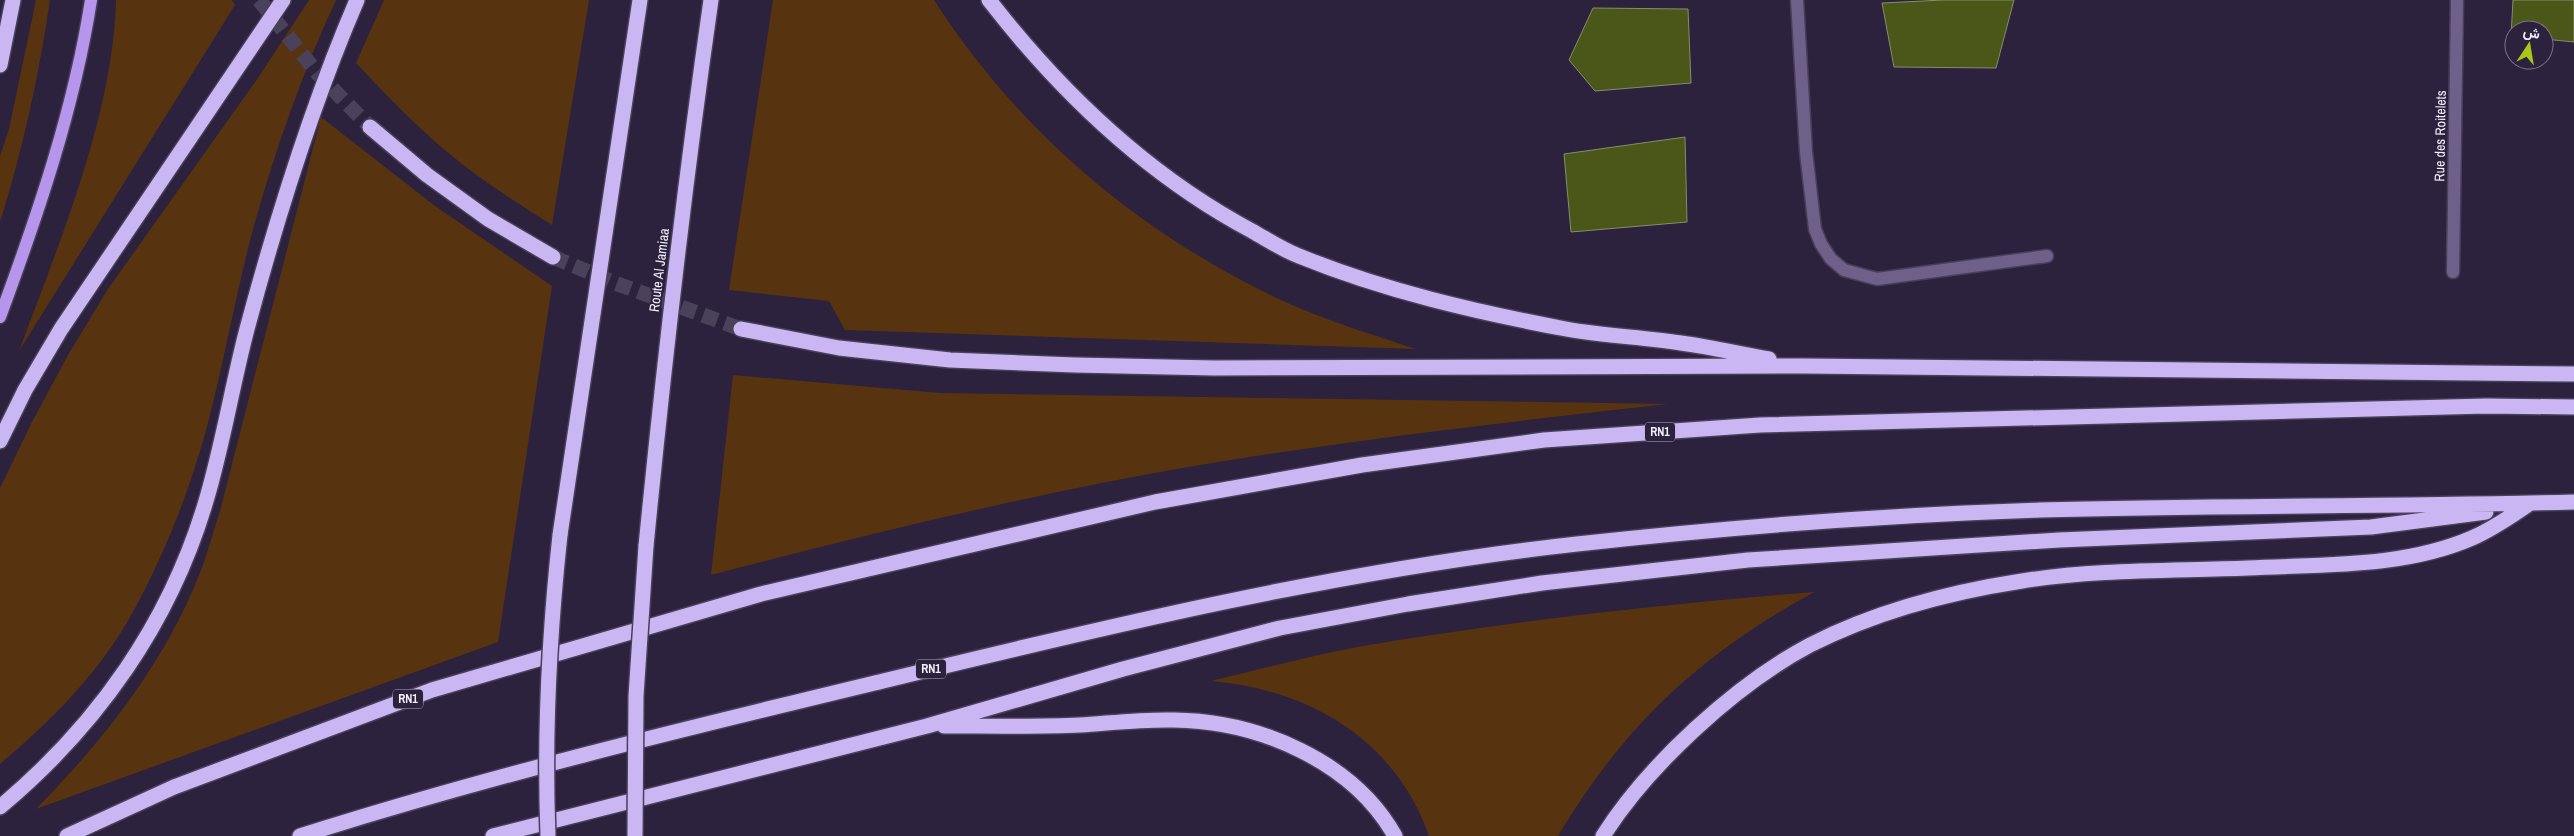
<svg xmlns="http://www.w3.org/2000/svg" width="2574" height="836" viewBox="0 0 2574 836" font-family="'Archivo Narrow',Vazirmatn,sans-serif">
<rect width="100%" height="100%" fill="#2c223d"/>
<!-- green -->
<path fill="#583310" d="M36 0H50C39 75 23 149 0 222V156L9 129Z
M116 0H232L235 5 19 351C59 243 113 116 116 0Z
M309 0H336C302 73 275 151 253 229 238 286 227 345 213 403 196 474 169 546 134 610 102 670 51 721 0 764V488L32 422 68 355 108 289 258 78Z
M384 0H589L552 225C516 202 479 179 446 151 414 124 385 94 356 63Z
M773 0H934C1019 132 1139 233 1281 300 1324 320 1371 334 1416 349L845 330 829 301 729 290Z
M321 117 435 206 552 286 498 642 36 809C105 739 168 659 203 565 209 547 214 529 220 511Z
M733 375 940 393 1668 404C1507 422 1347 440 1188 467 1027 495 869 534 711 575Z
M1814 592C1700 655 1625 724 1558 836H1429C1396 740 1308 689 1211 681 1262 669 1312 655 1363 646 1512 621 1662 604 1814 592Z"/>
<!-- building -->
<path fill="#4a5718" stroke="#858e6b" d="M1943 0H2014L1996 68 1894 67 1882 3Z
M2513 0H2574V42L2544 39V30H2514V36H2511Z
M1593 8 1688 9 1691 83 1595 91 1569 60Z
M1685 137 1687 222 1571 232 1564 154Z"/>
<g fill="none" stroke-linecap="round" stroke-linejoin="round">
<!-- highway-tunnel -->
<path stroke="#4a415a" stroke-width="15" stroke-dasharray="15 8" stroke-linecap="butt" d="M259 0 318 74 370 127
M553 257 615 283 741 329"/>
<defs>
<path id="minor" d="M1797 0 1806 152 1815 229 1821 244 1831 259 1844 270 1877 279 2047 256
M2453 272 2457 0"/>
<path id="major" d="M0 317C38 214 74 109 91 0"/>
<path id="highway" d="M989 0C1062 94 1147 175 1252 231 1268 240 1283 250 1299 256 1385 291 1476 312 1566 329 1604 336 1643 337 1681 343 1711 347 1740 354 1769 359
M0 65 13 0
M370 127 427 175 488 219 553 257
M741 329 839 348 950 360 1075 365 1214 368 1805 366 2574 374
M0 441 25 390 61 329 283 0
M560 535 640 0
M646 546C664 363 685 181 711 0
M944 726C989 726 1035 727 1080 725 1111 723 1143 719 1174 720 1258 721 1353 761 1395 836
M0 807C97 726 170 623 206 501 223 444 232 386 247 329 277 217 311 107 357 0
M67 836 174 787 432 690 761 594 1155 502 1362 465 1544 440 1760 425 2486 406 2574 407
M300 836C492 775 688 728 883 681 1113 625 1342 570 1577 544 1731 527 1885 515 2040 510 2218 505 2396 507 2574 502
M493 836 927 726 1123 669 1280 628 1408 604 1542 583 1748 560 2059 540 2371 527 2486 512
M1603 836C1648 765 1735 685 1810 645 1875 612 1950 592 2022 581 2096 569 2173 571 2248 568 2323 564 2403 568 2472 538 2493 529 2511 516 2529 504"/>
</defs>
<!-- minor casing -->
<use href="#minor" stroke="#483f58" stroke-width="15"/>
<!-- major casing -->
<use href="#major" stroke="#483f58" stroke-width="15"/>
<!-- highway casing -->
<use href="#highway" stroke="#483f58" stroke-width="18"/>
<!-- minor -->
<use href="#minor" stroke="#6e6089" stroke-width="12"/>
<!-- major -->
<use href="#major" stroke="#b596ec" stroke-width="12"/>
<!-- highway -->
<use href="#highway" stroke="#cab6f3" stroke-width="15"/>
<defs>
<path id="highway-bridge" d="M548 836C544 735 549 636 560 535
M635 836 636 696 646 546"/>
</defs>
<!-- highway-bridge casing -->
<use href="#highway-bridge" stroke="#483f58" stroke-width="18" stroke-linecap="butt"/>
<!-- highway-bridge -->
<use href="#highway-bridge" stroke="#cab6f3" stroke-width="15"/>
</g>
<g text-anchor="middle" stroke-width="4" stroke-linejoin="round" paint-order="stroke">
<!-- shield labels -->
<g fill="#2c223d" stroke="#b7b1c3" stroke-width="1">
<rect x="1645" y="422.5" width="30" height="19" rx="4"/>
<rect x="916" y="659.5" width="30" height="19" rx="4"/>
<rect x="393" y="689.5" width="30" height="19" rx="4"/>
</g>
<g font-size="12" font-weight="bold" fill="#f2eefd">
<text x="1660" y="436">RN1</text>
<text x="931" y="673">RN1</text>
<text x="408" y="703">RN1</text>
</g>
<!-- street labels -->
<g font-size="14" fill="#f2eefd" stroke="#2c223d">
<text transform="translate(2440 136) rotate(-89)" y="5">Rue des Roitelets</text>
<text transform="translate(659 270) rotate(-83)" y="5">Route Al Jamiaa</text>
</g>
</g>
<!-- north arrow -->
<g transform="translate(2529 45) rotate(12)"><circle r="24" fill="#2c223d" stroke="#7b748a"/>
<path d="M0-4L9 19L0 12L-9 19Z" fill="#aac718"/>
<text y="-8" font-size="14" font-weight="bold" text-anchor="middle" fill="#f2eefd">ش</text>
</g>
</svg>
